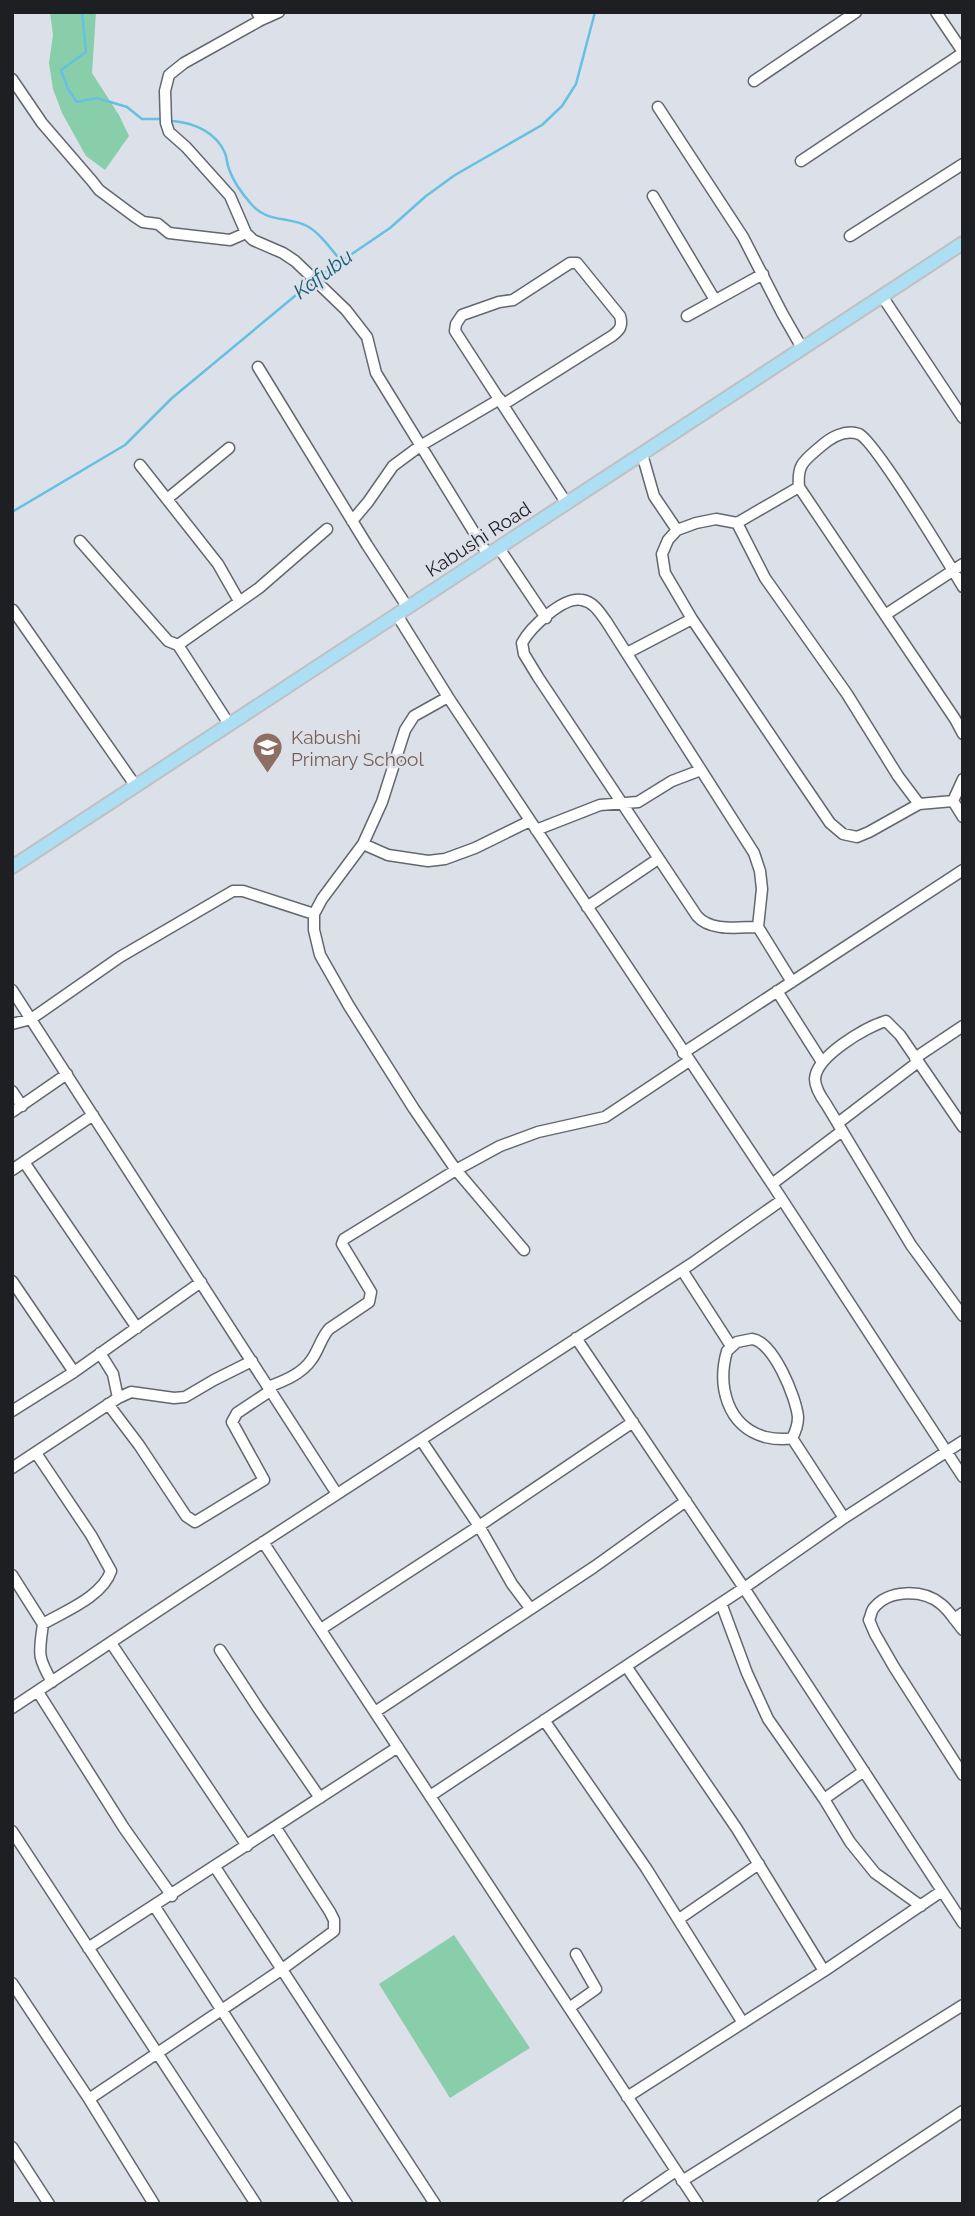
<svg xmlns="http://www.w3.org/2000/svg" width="975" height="2216" viewBox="0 0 975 2216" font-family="Raleway,sans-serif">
<rect width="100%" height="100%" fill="#dce0e9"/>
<!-- green -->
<path fill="#89ceaa" d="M50 12H96L92 73 119 115 129 136 105 170 86 156 62 113 53 89 49 63 53 35Z
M454 1935 530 2048 450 2098 379 1984Z"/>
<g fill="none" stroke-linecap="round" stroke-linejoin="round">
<!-- stream -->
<path stroke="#66c0e2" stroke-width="2.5" d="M82 12 86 52 61 70 68 89 77 102 97 98 127 107 142 119H160
M173 121C194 123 216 132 225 153 227 158 227 164 229 169 233 181 244 196 252 205 268 223 288 216 307 226 320 233 331 249 341 261
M318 277 390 228 426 196 455 175 542 125 562 106 576 84 595 12
M12 512 125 445 172 398 313 281"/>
<defs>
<path id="minor" d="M257 12 261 20 184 63 169 75 165 91 166 123 169 132 186 147 230 196 246 233 253 240 283 253 295 261 346 310 367 337 376 373 488 555
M936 12 963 52
M261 20 279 12
M12 79 42 123 92 181 99 190 134 216 143 222 158 224 169 233 230 240 246 233
M754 81 856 12
M658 107 743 237 782 313 802 348
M801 161 963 53
M653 196 715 300
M850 236 963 164
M882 296 963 418
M687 316 763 274
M258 367 367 545 408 608
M504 404 612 336C620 330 623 326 620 316L577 263H570L513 300 499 302 462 315 456 324 455 331 567 504
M642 454 654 496 677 530
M140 465 218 564 239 601
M799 487 737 523 716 519 696 523 677 530 668 540 662 554 665 573 692 619 798 776 830 823 843 834 857 837 869 832 919 804 953 801 963 817
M167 499 229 448
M352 521 368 502 393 466 420 446 500 399
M737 523 765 578 847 694 898 776 919 804
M80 541 168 641 178 645 229 724
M499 548 546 618
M963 587C949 564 875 441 859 434 845 429 830 438 820 447 804 461 797 464 799 487L955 719 963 734
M13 610 135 785
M397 615 448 697 772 1184 963 1477
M885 615 963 564
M178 645 259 588 327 529
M627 653 692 619
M448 697 414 716 405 730 382 802 363 844 322 899 314 914V930L320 955 349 1006 414 1109 456 1170 524 1250
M953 801 963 779
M536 830 600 805 638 802 672 781 701 770
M363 844 388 855 428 861 445 859 475 848 530 821
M587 907 658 859
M758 927C739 927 711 932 697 916L538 677 524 654 522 643C530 628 563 596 582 600 594 602 600 613 606 621L754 853 760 871 762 889 758 927 792 982
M12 990 337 1494
M777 991 822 1062
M12 1024 31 1019 120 957 233 891H243L314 914
M683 1053 963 870
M915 1058 963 1026
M12 1091 22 1106
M12 1112 67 1074
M838 1123 918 1062
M963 1127 900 1035 886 1021C866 1027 816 1056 815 1079 815 1088 821 1097 826 1104L911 1245 963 1316
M24 1162 137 1328
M12 1170 93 1115
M772 1184 842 1131
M682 1270 731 1346
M12 1281 74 1372
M576 1338 744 1588 963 1923
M752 1339C773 1341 796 1397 798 1417 798 1424 796 1431 792 1438 784 1440 774 1439 765 1437 727 1426 717 1386 727 1351L737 1342Z
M100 1353 113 1374 118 1398
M268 1387C284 1381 302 1374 312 1359 319 1349 321 1338 329 1329L369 1302 371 1292 342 1244 344 1239 456 1170 500 1146 538 1132 605 1117 689 1061
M108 1404 139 1445 186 1516 195 1522 264 1480 232 1422 237 1413 270 1391
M12 1411 74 1372 201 1282
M792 1438 844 1518
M421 1440 479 1526 512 1584 530 1608
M36 1453 91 1535 111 1571C102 1597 65 1611 43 1624
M12 1468 118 1398 131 1392 174 1398 185 1397 214 1380 252 1361
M263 1542 698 2204
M12 1575 43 1624C39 1654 37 1656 52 1682
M721 1603 747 1673 768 1719 824 1799 864 1771
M954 1619 963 1613
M321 1629 479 1526 633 1422
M963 1630C956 1622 949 1610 941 1604 923 1589 888 1589 873 1609 871 1612 871 1616 869 1620L875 1634 894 1667 963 1775
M111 1643 247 1846
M220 1650 258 1708 320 1798
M626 1666 737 1829 824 1971
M38 1692 124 1828 172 1896
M12 1708 188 1591 691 1264 782 1200
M375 1712 594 1567 686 1501
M544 1720 646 1868 743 2023
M430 1796 744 1588 844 1518 963 1441
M824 1799 850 1842 875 1873 921 1906
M12 1831 256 2204
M215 1867 435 2204
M155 1907 347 2204
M679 1919 759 1864
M88 1948 398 1747
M12 1983 89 2099 154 2204
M569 2008 596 1989 576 1954
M627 2097 824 1971 942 1891
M89 2099 281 1970 334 1931V1920L330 1912 276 1828
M12 2147 49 2204
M682 2181 963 2005
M628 2204 676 2171
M823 2204 963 2111"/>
<path id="major" d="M12 867 963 243"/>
</defs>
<!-- minor casing -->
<use href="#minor" stroke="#63676e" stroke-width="13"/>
<!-- major casing -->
<use href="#major" stroke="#c0c0c1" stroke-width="16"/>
<!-- minor -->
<use href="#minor" stroke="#fff" stroke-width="10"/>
<!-- major -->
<use href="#major" stroke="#acdef4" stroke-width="12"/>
</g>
<!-- icons -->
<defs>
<symbol id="school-pin" viewBox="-11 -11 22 30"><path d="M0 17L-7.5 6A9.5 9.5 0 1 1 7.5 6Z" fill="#8d6e63" stroke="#dce0e9"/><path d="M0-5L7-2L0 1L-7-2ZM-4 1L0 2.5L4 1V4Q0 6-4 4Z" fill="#fff"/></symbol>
</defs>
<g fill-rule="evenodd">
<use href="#school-pin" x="250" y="730" width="35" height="47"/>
</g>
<g text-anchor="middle" stroke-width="5" stroke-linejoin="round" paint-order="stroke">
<!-- street labels -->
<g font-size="19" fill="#1e1f23" stroke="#dce0e9">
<text transform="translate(478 539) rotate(-33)" y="7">Kabushi Road</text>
</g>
<!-- education labels -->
<g font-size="19" fill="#785e54" stroke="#dce0e9" text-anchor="start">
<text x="291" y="744">Kabushi<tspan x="291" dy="22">Primary School</tspan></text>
</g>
<!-- water labels -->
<g font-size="21" font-style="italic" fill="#155e75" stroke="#dce0e9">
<text transform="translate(323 274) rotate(-37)" y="7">Kafubu</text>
</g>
</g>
<!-- border -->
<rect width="975" height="2216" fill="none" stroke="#1e1f23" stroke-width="28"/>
</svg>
